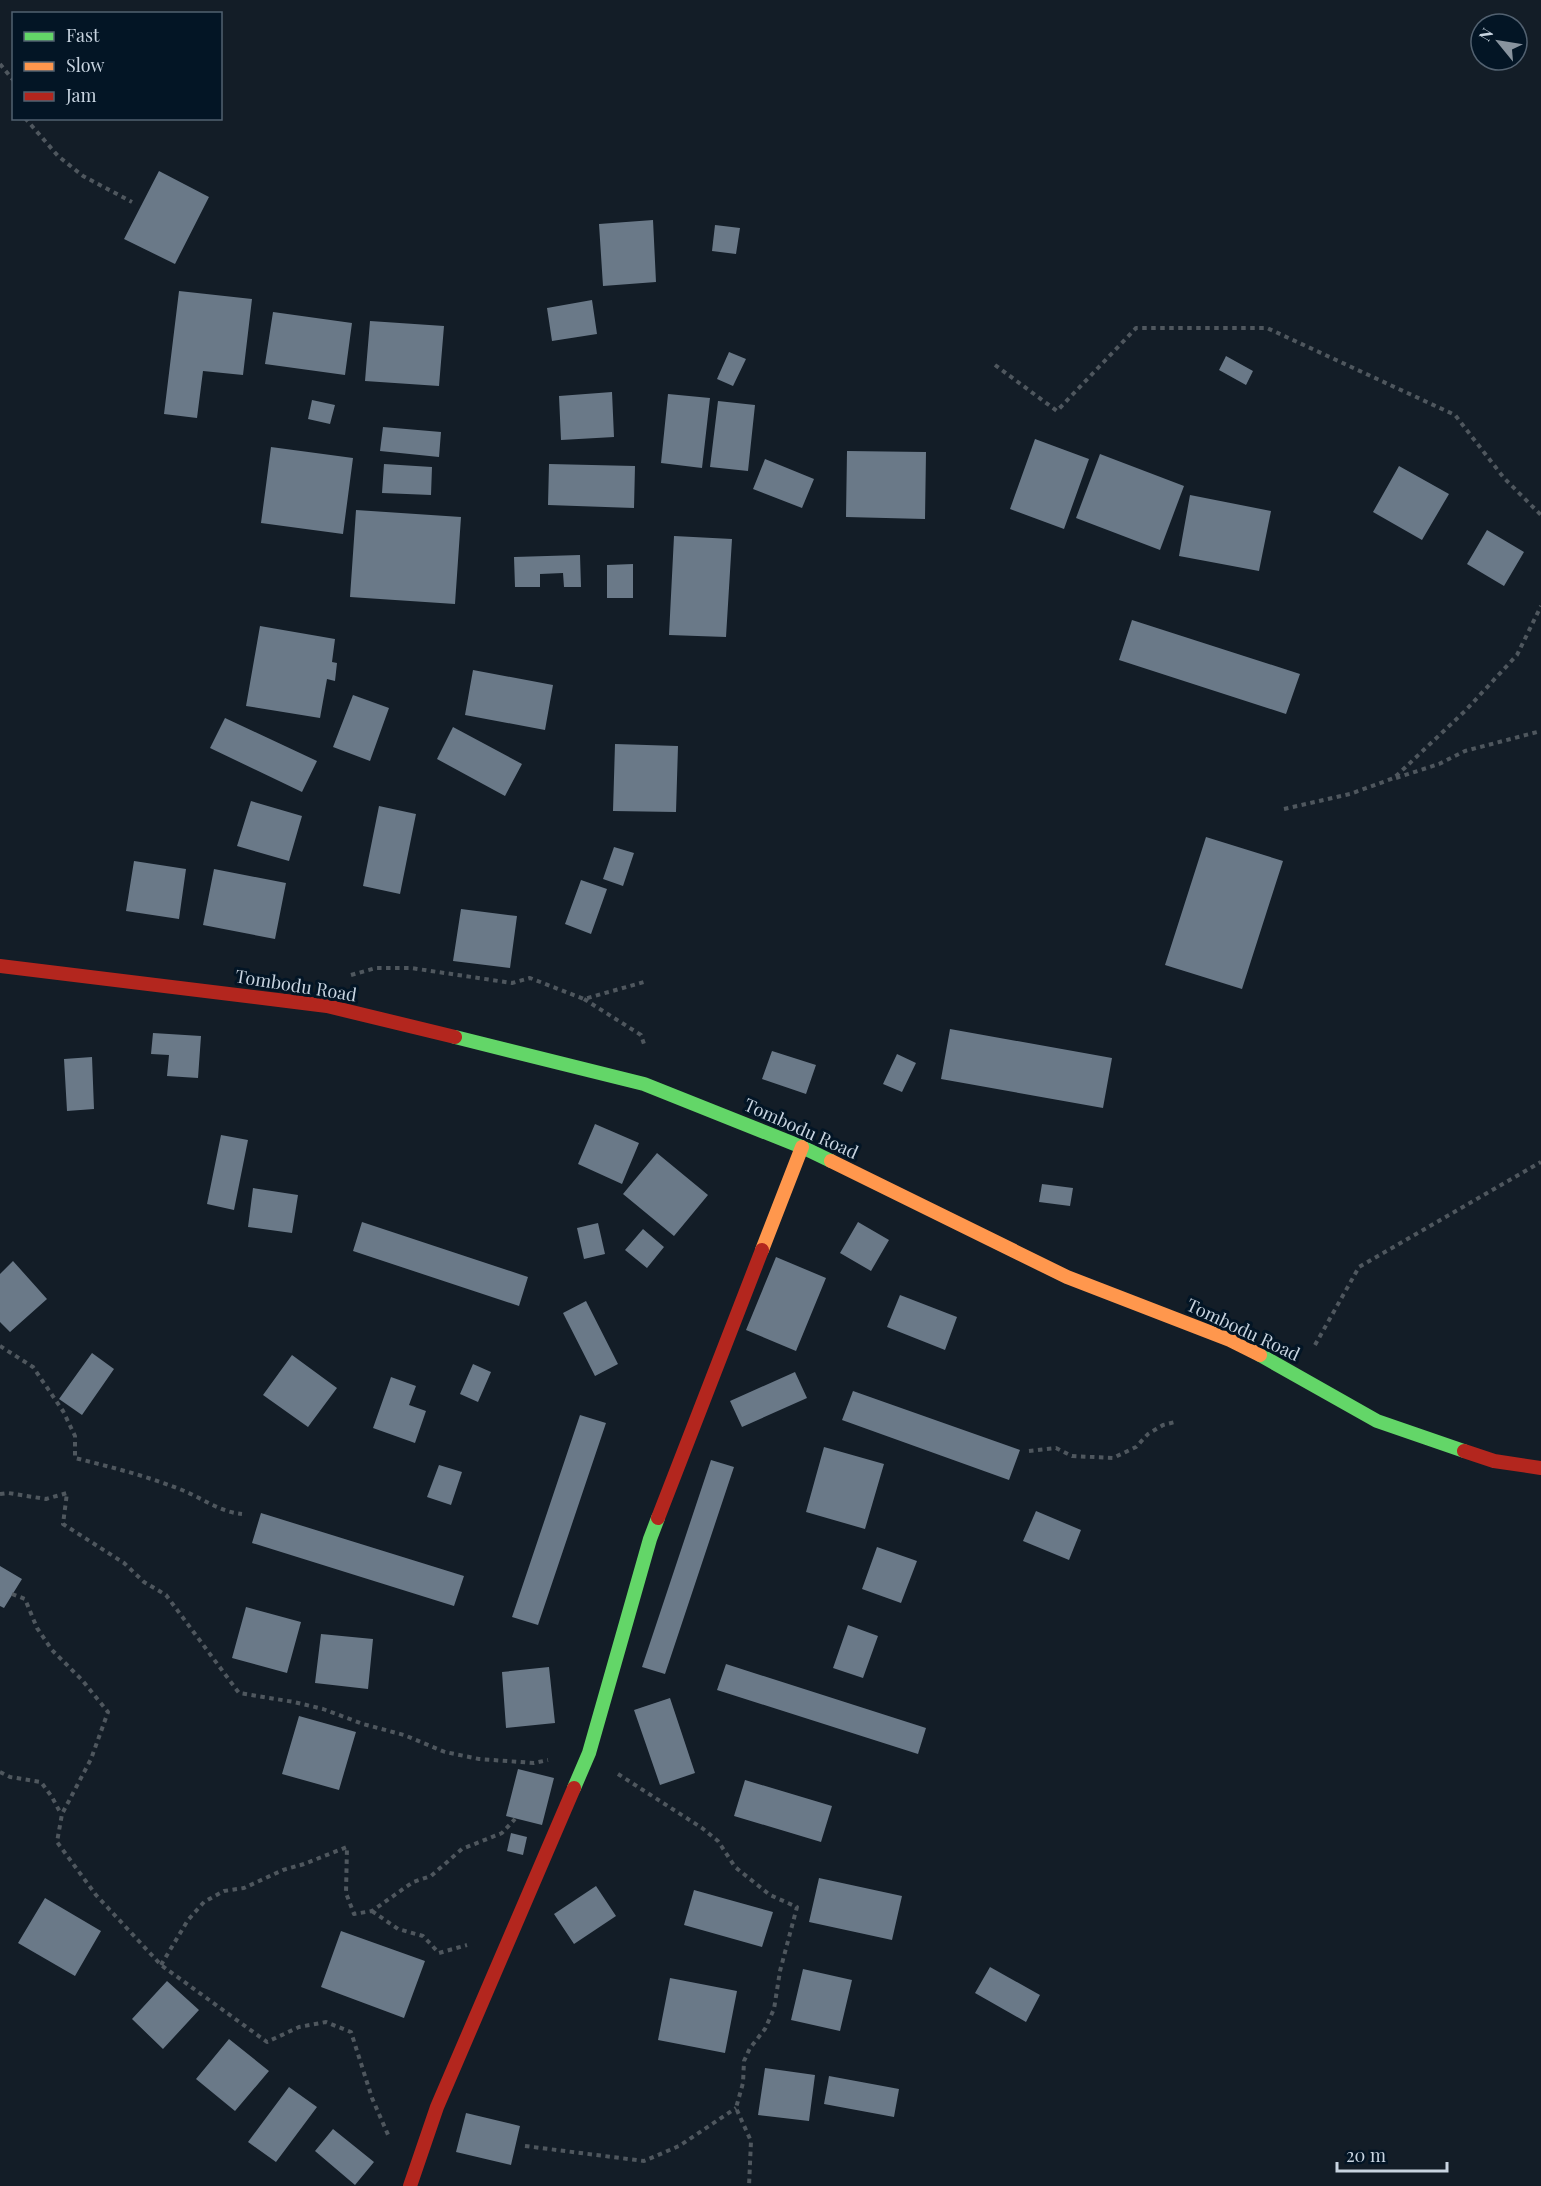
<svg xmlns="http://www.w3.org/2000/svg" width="1541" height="2186" viewBox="0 0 1541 2186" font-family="'Playfair Display',serif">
<rect width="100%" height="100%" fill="#131d27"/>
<!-- building -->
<path fill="#6a7988" d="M159 171 209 197 175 264 124 239Z
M653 220 656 282 603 286 599 224Z
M715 225 740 228 736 254 712 251Z
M179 291 252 299 243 375 203 371 197 418 164 414Z
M592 300 597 334 552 341 547 308Z
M273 312 352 323 345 375 265 364Z
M370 321 444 326 439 386 365 381Z
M729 352 746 359 733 386 717 379Z
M1226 356 1253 371 1246 385 1219 370Z
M612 392 614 437 561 440 559 396Z
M668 394 710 398 702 468 661 463Z
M312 400 335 405 330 424 308 419Z
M718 401 755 405 748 471 710 467Z
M383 427 441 432 439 457 380 451Z
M1035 439 1089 459 1064 529 1010 509Z
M271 447 353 458 343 534 261 523Z
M847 451 926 452 925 519 846 517Z
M1100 454 1184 486 1160 550 1076 518Z
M765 459 814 479 802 508 753 489Z
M384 464 432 467 431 495 382 493Z
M549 464 635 466 634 508 548 505Z
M1399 466 1449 494 1422 540 1373 512Z
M1190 495 1271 511 1259 571 1179 556Z
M356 510 461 517 455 604 350 597Z
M1487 530 1524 552 1504 586 1467 564Z
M674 536 732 539 726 637 669 635Z
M580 555 581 587H564L563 573 540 574V587H515L514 557Z
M633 564V598H607V565Z
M1132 620 1300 674 1286 714 1119 660Z
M260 626 335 639 332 662 337 663 335 681 327 679 320 718 246 706Z
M473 670 553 685 545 730 465 715Z
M353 695 389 708 370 761 333 747Z
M225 718 317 761 302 792 210 748Z
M453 727 522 764 505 796 437 759Z
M615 744 678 746 676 812 613 811Z
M251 801 302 816 289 861 237 846Z
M379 806 416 814 400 894 363 886Z
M1206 837 1283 861 1242 989 1165 965Z
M614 847 634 853 623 886 603 879Z
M134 861 186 869 179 919 126 911Z
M214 869 286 883 275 939 203 925Z
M581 880 607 889 591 934 565 924Z
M461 909 517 916 510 968 453 961Z
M950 1029 1112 1058 1103 1108 941 1079Z
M153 1033 201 1036 198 1078 167 1076 169 1055 151 1054Z
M772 1051 816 1065 806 1094 762 1079Z
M897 1054 916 1063 902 1092 883 1084Z
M92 1057 94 1109 67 1111 64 1059Z
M595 1124 639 1143 622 1184 578 1164Z
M221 1135 248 1140 234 1210 207 1204Z
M657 1153 708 1195 674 1236 623 1194Z
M1042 1184 1073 1188 1070 1206 1039 1202Z
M253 1188 298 1195 292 1233 248 1227Z
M362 1222 528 1277 519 1306 353 1251Z
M858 1222 889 1240 871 1271 840 1253Z
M598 1223 605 1254 584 1259 577 1228Z
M643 1229 664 1247 647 1268 625 1250Z
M776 1257 826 1278 796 1351 746 1330Z
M13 1261 47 1299 10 1332 0 1322V1274Z
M900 1295 957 1317 945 1350 887 1327Z
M586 1301 618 1364 595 1376 563 1313Z
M92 1353 114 1369 82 1415 59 1399Z
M292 1355 337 1388 308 1427 263 1395Z
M473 1364 491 1372 478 1402 460 1394Z
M795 1372 807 1398 742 1427 730 1401Z
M391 1377 416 1386 409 1405 426 1411 415 1443 373 1428Z
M853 1391 1020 1450 1009 1480 842 1420Z
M580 1415 606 1423 538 1625 512 1617Z
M824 1447 884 1464 865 1529 806 1512Z
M711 1460 734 1467 665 1674 642 1667Z
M439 1465 462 1472 451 1505 427 1497Z
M1036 1511 1081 1530 1069 1560 1023 1541Z
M261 1513 464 1576 454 1606 252 1543Z
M877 1547 917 1561 901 1603 862 1589Z
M0 1566 22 1579 4 1608 0 1606Z
M246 1607 301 1622 287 1673 232 1658Z
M848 1625 878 1636 863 1678 833 1668Z
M321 1634 373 1639 368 1689 315 1683Z
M726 1664 926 1728 918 1754 717 1690Z
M549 1667 555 1723 506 1728 502 1672Z
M670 1698 695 1773 660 1785 634 1710Z
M299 1716 356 1732 339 1790 282 1774Z
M518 1769 554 1778 542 1825 506 1816Z
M745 1780 832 1806 821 1842 734 1816Z
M511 1833 527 1837 523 1855 507 1851Z
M819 1878 902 1896 892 1940 809 1922Z
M596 1886 616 1916 574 1944 554 1914Z
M694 1890 773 1912 762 1947 684 1925Z
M45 1898 101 1931 75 1976 18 1943Z
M341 1931 425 1961 404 2018 321 1987Z
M990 1967 1040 1995 1026 2022 975 1993Z
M803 1969 852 1980 840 2031 791 2020Z
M670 1978 737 1991 725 2053 658 2040Z
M167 1981 199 2010 163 2049 132 2019Z
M229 2039 269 2071 235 2111 196 2079Z
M765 2068 815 2075 809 2121 758 2115Z
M829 2076 899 2089 894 2117 824 2104Z
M289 2087 317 2107 276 2162 248 2142Z
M466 2113 520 2126 511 2165 456 2152Z
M333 2129 374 2162 355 2185 315 2151Z"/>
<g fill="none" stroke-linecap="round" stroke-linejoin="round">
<!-- path -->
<path stroke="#4f575e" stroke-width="4" stroke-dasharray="4.5 4.5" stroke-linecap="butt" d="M0 64 14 81
M25 118 58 156 83 176 132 202
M995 365 1057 411 1136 328H1267L1455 415 1504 478 1541 515
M1396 778 1439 764 1465 751 1541 731
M1284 809 1350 794 1394 778 1465 711 1517 655 1541 606
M351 975 376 968H411L512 983 530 978 584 999 644 982
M584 999 641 1035 645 1047
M1315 1345 1359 1267 1541 1162
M0 1346 33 1367 63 1411 75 1436V1458C111 1467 147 1476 182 1490 202 1498 220 1512 242 1514
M1029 1451 1056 1448 1072 1456 1113 1458 1136 1447 1148 1434 1163 1425 1175 1422
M0 1494 8 1493 46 1499 67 1493 63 1524 124 1563 144 1582 166 1595 239 1693 294 1702 323 1709 363 1724 404 1735 445 1752 479 1759 534 1763 548 1760
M12 1594 25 1599 37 1628 52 1650 82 1680 108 1712 91 1759 62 1814 57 1842 96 1895 161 1965 267 2042 299 2027 326 2022 351 2032 372 2098 389 2137
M0 1772 10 1777 41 1782 52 1797 61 1814
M618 1774 702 1828 718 1841 735 1867 770 1895 797 1907 780 1971 774 2009 765 2029 750 2048 744 2061 743 2083 736 2108 751 2141 749 2186
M372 1911 398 1929 423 1936 439 1953 467 1945
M161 1965 188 1920 204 1902 224 1891 244 1888 283 1870 304 1864 347 1847 346 1893 354 1914 372 1911 413 1882 431 1876 462 1849 502 1833 515 1819
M525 2146 644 2161 679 2146 736 2108"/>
<!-- fast -->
<path stroke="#63d668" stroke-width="14" d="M455 1037 644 1084 802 1147 831 1161
M1260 1355 1377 1421 1464 1451
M574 1788 589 1753 650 1539 658 1518"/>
<!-- slow -->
<path stroke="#ff974d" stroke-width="14" d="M831 1161 1067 1277 1230 1340 1260 1355
M762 1250 802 1147"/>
<!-- jam -->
<path stroke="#b3261e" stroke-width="14" d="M0 966 327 1006 455 1037
M1464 1451 1494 1461 1541 1468
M658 1518 762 1250
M410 2186 437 2107 574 1788"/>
</g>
<g text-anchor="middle" stroke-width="6" stroke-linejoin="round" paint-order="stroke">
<!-- street labels -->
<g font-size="18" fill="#c8d4e0" stroke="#031525">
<text transform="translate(296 986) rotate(9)" y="6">Tombodu Road</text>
<text transform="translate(801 1129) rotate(24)" y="6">Tombodu Road</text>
<text transform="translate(1243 1330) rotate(25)" y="6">Tombodu Road</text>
</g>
</g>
<!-- legend -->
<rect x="12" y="12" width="210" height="108" fill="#031525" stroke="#526170" stroke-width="1.5"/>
<rect x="24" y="32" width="30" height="9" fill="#63d668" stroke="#526170" stroke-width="1.5"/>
<text x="66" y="42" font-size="18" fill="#c8d4e0">Fast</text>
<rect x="24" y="62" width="30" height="9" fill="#ff974d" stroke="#526170" stroke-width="1.5"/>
<text x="66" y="72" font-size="18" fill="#c8d4e0">Slow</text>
<rect x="24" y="92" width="30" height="9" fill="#b3261e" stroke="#526170" stroke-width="1.5"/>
<text x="66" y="102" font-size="18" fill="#c8d4e0">Jam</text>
<!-- north arrow -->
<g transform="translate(1499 42) rotate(300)"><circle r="28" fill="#031525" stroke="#526170" stroke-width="1.5"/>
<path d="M0-4.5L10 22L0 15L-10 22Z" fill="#89949f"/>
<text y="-9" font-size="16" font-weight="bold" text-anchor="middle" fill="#c8d4e0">N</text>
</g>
<!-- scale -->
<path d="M1337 2162v9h110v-9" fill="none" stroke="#c8d4e0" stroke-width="3"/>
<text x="1346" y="2162" font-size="18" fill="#c8d4e0" stroke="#031525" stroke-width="4.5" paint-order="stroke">20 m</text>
</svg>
